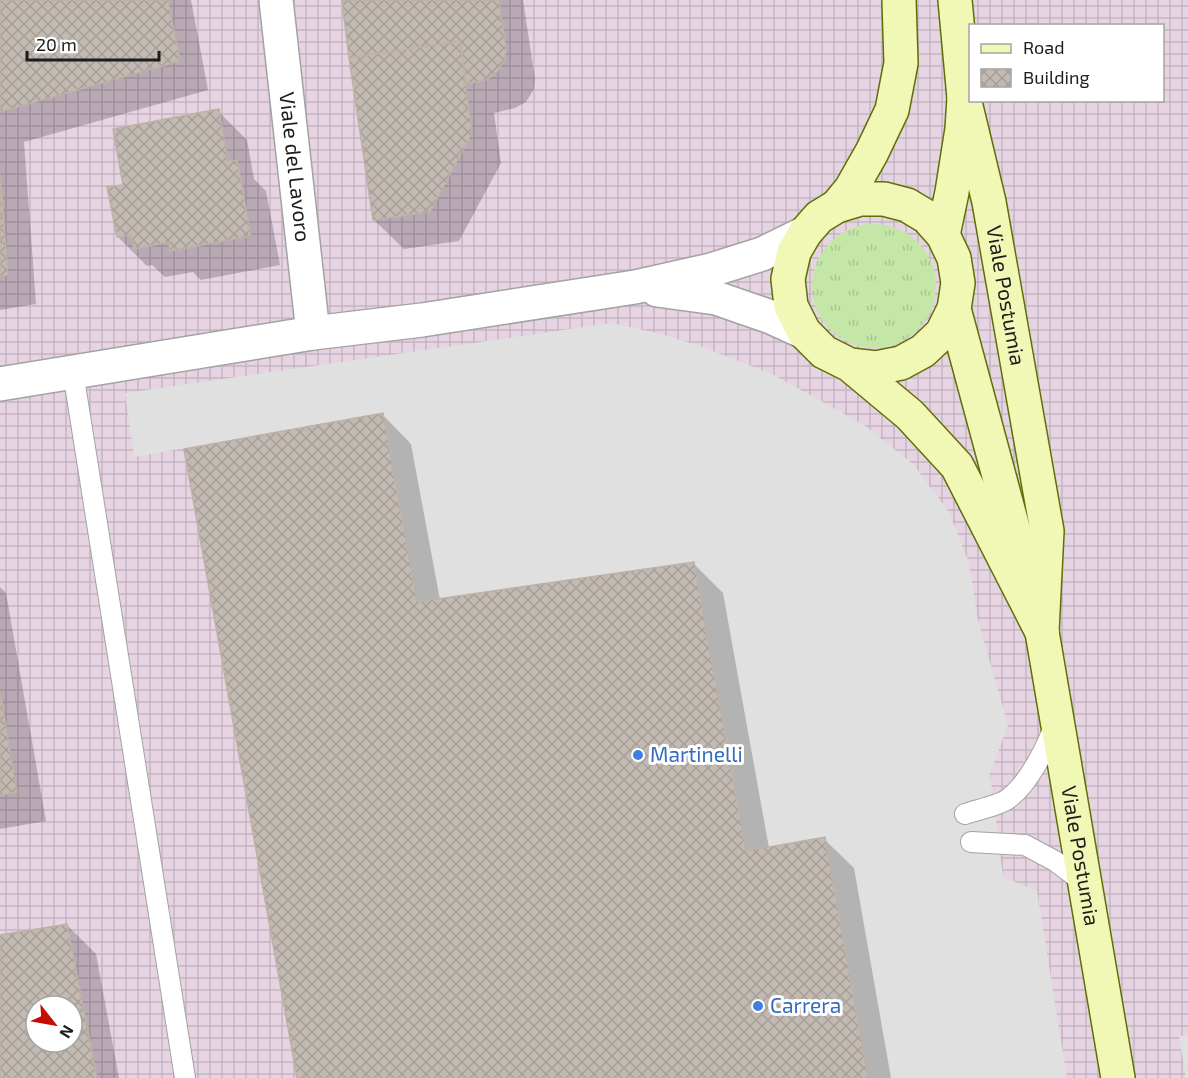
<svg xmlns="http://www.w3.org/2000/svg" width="1188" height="1078" viewBox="0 0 1188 1078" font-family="'Exo 2',sans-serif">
<defs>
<pattern id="industrial-grid" width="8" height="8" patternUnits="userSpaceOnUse" patternTransform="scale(1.5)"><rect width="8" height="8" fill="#e6d4e2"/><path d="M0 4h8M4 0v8" fill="none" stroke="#c5b5c1"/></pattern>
<pattern id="grass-tufts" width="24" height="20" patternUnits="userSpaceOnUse" patternTransform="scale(1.5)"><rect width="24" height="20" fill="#c4e7a8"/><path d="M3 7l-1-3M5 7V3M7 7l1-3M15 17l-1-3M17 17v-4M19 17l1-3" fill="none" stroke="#a8c690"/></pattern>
<pattern id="building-cross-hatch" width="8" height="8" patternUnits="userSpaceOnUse" patternTransform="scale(1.5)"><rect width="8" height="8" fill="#c2bab2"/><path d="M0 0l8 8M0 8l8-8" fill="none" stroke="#a69f98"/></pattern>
</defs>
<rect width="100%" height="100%" fill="#edeae2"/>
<!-- industrial -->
<path fill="url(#industrial-grid)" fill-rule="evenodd" d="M0 0H1188V1078H0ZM970 26H1162V100H970ZM36 1006H72V1042H36Z"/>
<!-- grass -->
<path fill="url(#grass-tufts)" d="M812 286a62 62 0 1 1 124 0a62 62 0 1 1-124 0Z"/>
<!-- parking -->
<path fill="#e0e0e0" d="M612 323 661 334 700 346 774 375 864 425 913 464 949 512 969 563 978 620 1008 725 990 774 1003 877 1037 891 1067 1078H868L824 837 746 851 694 562 417 602 383 413 134 457 125 393Z
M1188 1035V1078H1186L1179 1036Z"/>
<!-- shadow -->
<path fill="#0003" fill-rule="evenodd" d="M0 0H191L208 90 24 142 36 304 0 310Z
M344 0H523L535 79 534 89 526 102 515 108 494 113 501 163 459 241 404 249 374 220Z
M218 111 247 140 254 179 266 191 280 265 201 280 193 272 165 277 152 265 147 266 118 237 125 186Z
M382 414 411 444 440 600 694 564 723 593 769 848 824 839 854 868 891 1078H298Z
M0 587 6 593 46 821 0 829Z
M67 925 96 954 119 1078H0V937ZM36 1006H72V1042H36Z"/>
<!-- building -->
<path fill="url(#building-cross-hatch)" stroke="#bfb1a5" stroke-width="1.5" fill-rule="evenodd" d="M0 0H168L180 61 0 112Z
M342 0H499L506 48 505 59 497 72 486 80 466 84 460 41 349 58Z
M460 41 472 133 430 212 373 220 349 58Z
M219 109 228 161 237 160 251 236 170 251 169 242 134 249 131 235 117 237 107 187 123 185 113 129Z
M0 174 8 275 0 276Z
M383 413 417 602 694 562 746 851 825 837 868 1078H297L184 449Z
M0 692 17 792 0 795Z
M67 924 97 1078H0V935ZM36 1006H72V1042H36Z"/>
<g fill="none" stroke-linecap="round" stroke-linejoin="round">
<defs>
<path id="service" d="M73 372 185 1078
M965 814C976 810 1001 805 1009 798 1028 784 1048 746 1055 723
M971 842 1025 845 1055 861 1083 882"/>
<g id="minor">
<path id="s1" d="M276 0 313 333"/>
<path d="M657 290 716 298 771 317 804 332"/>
<path d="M0 384 313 333 422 320 635 287 711 270 762 254 805 233"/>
</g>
<g id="secondary">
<path id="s2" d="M964 98 989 202 1047 531 1042 631"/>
<path d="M837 206 851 189 872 152 892 110 901 63 899 0"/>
<path d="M943 235 952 192 962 129 964 98 955 0"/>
<path d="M954 309 1023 565"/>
<path d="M850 365 876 368 901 363 923 351 942 333 954 309 958 283 954 258 943 235 927 217 907 205 884 199H860L837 206 819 217 805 233 794 252 788 279 791 306 804 332 824 352 850 365 910 415 957 466 1042 632"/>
<path id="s3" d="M1036 612 1042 632 1118 1078"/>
</g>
</defs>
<!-- service casing -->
<use href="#service" stroke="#a3a3a3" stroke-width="22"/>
<!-- minor casing -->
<use href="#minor" stroke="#a3a3a3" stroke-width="36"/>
<!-- secondary casing -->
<use href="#secondary" stroke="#5f7007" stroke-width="36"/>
<!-- service -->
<use href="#service" stroke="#fff" stroke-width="20"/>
<!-- minor -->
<use href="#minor" stroke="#fff" stroke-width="33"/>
<!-- secondary -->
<use href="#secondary" stroke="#f1f8b6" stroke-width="33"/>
</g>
<!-- markers -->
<g fill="#3f7fe0" stroke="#fff" stroke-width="2">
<circle cx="638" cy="755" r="6"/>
<circle cx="758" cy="1006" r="6"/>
</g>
<g text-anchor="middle" stroke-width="6" stroke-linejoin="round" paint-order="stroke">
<!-- street labels -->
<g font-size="21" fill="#1c1c1c" stroke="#fff">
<text dy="7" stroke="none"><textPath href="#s1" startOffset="168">Viale del Lavoro</textPath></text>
<text dy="7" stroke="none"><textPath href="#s2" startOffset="202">Viale Postumia</textPath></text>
<text dy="7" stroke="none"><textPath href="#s3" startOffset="248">Viale Postumia</textPath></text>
</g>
<!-- shop labels -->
<g font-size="21" fill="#366cbe" stroke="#fff" text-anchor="start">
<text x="650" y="762">Martinelli</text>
<text x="770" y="1013">Carrera</text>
</g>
</g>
<!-- legend -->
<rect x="969" y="24" width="195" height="78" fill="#ffffff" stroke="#a4a4a4" stroke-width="1.5"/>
<rect x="981" y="44" width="30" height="9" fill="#f1f8b6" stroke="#a4a4a4" stroke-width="1.5"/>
<text x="1023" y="54" font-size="18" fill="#1c1c1c">Road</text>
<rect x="981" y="69" width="30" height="18" fill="url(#building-cross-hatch)" stroke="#a4a4a4" stroke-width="1.5"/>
<text x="1023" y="84" font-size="18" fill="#1c1c1c">Building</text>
<!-- north arrow -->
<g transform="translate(54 1024) rotate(121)"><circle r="28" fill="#ffffff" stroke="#a4a4a4" stroke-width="1.5"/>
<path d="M0-4.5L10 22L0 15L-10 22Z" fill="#c50d04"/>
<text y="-9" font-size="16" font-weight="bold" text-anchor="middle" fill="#1c1c1c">N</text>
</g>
<!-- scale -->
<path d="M27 51v9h132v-9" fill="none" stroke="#1c1c1c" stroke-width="3"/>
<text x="36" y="51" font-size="18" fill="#1c1c1c" stroke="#ffffff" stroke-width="4.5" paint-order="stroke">20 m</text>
</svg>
